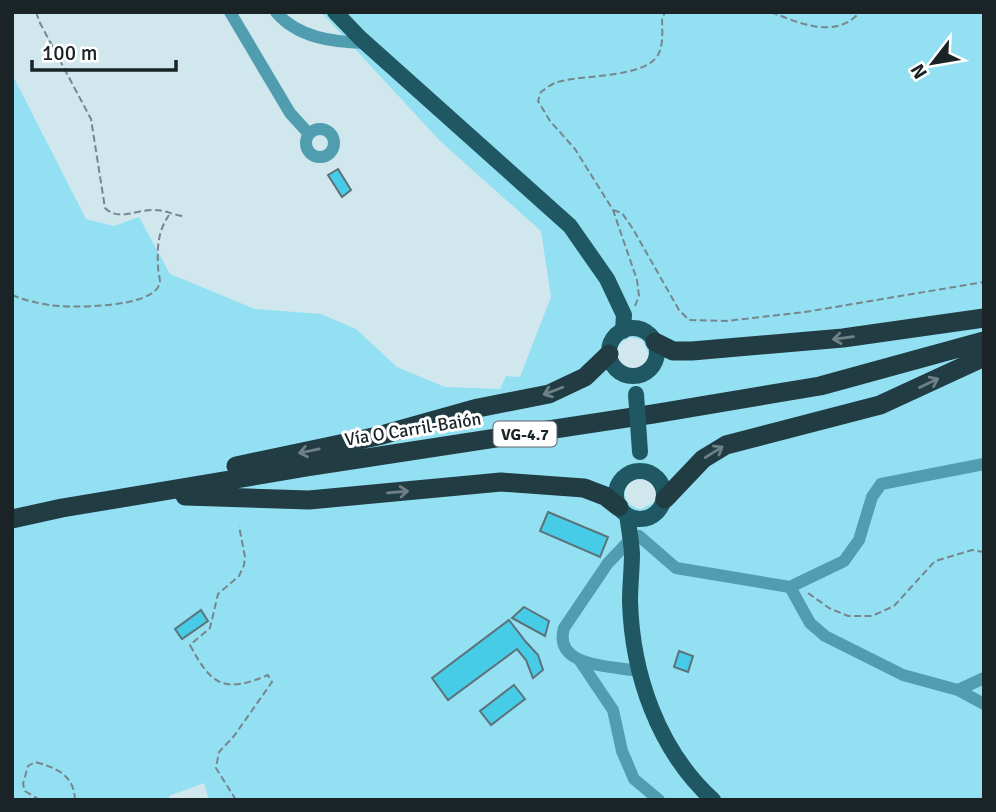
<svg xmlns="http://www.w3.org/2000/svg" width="996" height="812" viewBox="0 0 996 812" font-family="Signika,sans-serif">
<rect width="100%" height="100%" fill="#cfe7ed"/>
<!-- green -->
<path fill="#93e0f3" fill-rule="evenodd" d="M321 12H984V800H209L204 783 169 796V800H12V74L86 219 114 226 139 217 170 274 255 309 321 314 356 329 397 367 445 387 500 389 506 376 520 377 551 297 541 231 440 141ZM631 337 642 340 649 354 646 364 633 371C617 368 611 355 621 342ZM640 475 650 478 658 492 655 502 641 509C625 506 620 493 629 480Z"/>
<!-- building -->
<path fill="#47cce8" stroke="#5d7278" stroke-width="2" d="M338 169 351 190 342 197 328 175Z
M548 512 608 537 600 557 540 531Z
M524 607 549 621 545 636 512 618Z
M201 610 208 621 182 639 175 629Z
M509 620 526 642 538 655 543 670 533 678 526 660 517 649 448 700 432 678Z
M679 651 693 656 688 672 674 667Z
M514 685 525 699 491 725 480 711Z"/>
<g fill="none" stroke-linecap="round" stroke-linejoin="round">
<!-- path -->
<path stroke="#76878b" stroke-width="2" stroke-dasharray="7 3.5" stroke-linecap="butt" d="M36 12 40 23 91 119 105 208C119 222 137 209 155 210 164 210 174 215 183 216
M771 12C799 23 836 40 860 12
M613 210 622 213 633 229 679 310 689 320 726 321 805 312 984 282
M12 295C24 300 36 303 49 305 69 308 156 309 160 282 160 278 158 271 158 266 157 247 158 231 169 215
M635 306 639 296 637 280 613 210 575 149 550 121 538 101 541 92C545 89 550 85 555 83 579 74 644 79 658 55 664 44 662 29 662 17L666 12
M808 593 829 608 848 616H872L894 606 935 561 972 550 984 552
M40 800 25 791 23 784 28 766 35 762C57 768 74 775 75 800
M236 800 216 768 219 752 234 736 272 682 268 675C224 694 211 685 190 645L210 628 218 594 239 576 244 565 245 557 239 526"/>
<!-- minor -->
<path stroke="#509daf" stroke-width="12" d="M230 12 290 113 309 134
M276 12C298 38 333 42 365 43
M306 143a14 14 0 1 1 28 0a14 14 0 1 1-28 0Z
M639 536 676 568 790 587 844 561 859 540 872 497 881 484 984 464
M630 540 608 563 564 628C553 668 613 666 639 671
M790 587 810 623 825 636 903 675 958 690 984 678
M580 661 613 710 622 751 634 779 659 800
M958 690 984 704"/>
<!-- major -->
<path stroke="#1f5763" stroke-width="16" d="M335 12 360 38 570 226 607 279 624 315 623 331
M609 352a24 24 0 1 1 48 0a24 24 0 1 1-48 0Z
M616 495a24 24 0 1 1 48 0a24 24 0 1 1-48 0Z
M627 515C629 528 631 540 632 553 632 569 630 585 630 601 632 674 658 750 713 800"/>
<!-- highway -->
<path stroke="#213c43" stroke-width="19" d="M655 342 673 351H692L843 338 984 318
M236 466 378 436 478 408 549 394 585 377 609 354
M185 496 309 500 501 482 584 488 605 496 619 507
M665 499 703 459 726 445 880 405 984 357
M12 519 62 508 307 467 653 414 820 386 984 341"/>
<!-- major-bridge -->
<path stroke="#1f5763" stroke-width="16" d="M636 394 640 452"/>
</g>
<!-- one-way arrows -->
<defs><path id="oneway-shaft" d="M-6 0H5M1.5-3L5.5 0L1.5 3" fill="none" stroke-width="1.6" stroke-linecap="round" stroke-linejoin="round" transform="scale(1.75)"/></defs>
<g stroke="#6f8085">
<use href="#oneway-shaft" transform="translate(843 338) rotate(173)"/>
<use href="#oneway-shaft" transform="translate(929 383) rotate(-25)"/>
<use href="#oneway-shaft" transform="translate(553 391) rotate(159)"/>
<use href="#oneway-shaft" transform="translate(309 451) rotate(168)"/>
<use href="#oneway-shaft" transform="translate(714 452) rotate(-32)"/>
<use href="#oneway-shaft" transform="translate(398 492) rotate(-5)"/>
</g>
<g text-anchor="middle" stroke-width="6" stroke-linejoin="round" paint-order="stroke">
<!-- shield labels -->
<rect fill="#fff" stroke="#5f6566" stroke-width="2" x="493.5" y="421.5" width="63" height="25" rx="5"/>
<g font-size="16" font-weight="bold" fill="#1a2325">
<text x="525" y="440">VG-4.7</text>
</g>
<!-- street labels -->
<g font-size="18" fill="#1a2325" stroke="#fff">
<text transform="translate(413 429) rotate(-9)" y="6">Vía O Carril-Baión</text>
</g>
</g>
<!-- border -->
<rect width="996" height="812" fill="none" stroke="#1a2325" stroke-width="28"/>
<!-- north arrow -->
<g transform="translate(933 63) rotate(239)" stroke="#ffffff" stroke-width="5" paint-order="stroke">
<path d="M0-5L12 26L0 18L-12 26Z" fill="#1a2325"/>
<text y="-10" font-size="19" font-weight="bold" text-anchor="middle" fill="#1a2325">N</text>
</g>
<!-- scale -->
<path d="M32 60v10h144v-10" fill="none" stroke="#1a2325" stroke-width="3.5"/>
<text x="42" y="60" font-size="21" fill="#1a2325" stroke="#ffffff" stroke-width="5" paint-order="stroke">100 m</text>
</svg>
